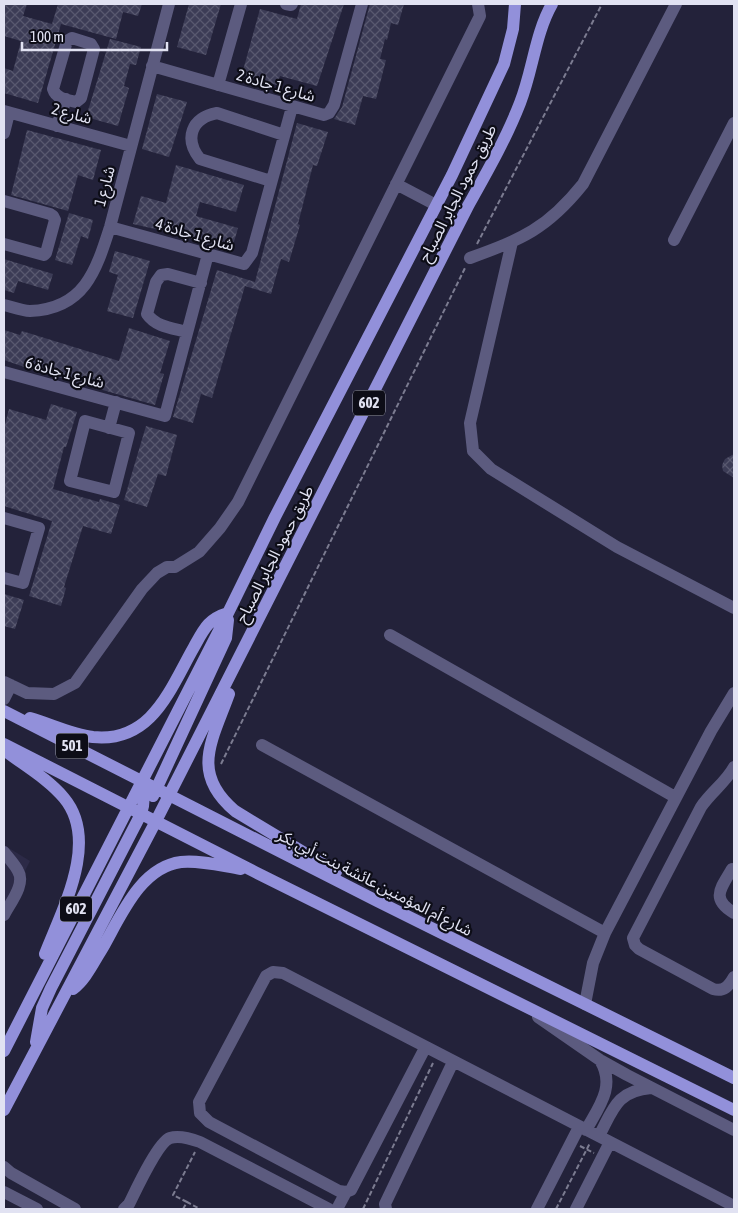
<svg xmlns="http://www.w3.org/2000/svg" width="738" height="1213" viewBox="0 0 738 1213" font-family="'Asap Condensed','Noto Sans Arabic',sans-serif">
<defs>
<pattern id="building-cross-hatch" width="8" height="8" patternUnits="userSpaceOnUse" patternTransform="scale(1.25)"><rect width="8" height="8" fill="#3c3c56"/><path d="M0 0l8 8M0 8l8-8" fill="none" stroke="#58586f"/></pattern>
</defs>
<rect width="100%" height="100%" fill="#23223a"/>
<!-- built -->
<path fill="#2c2a47" d="M4 845 30 861 4 912Z"/>
<!-- building -->
<path fill="url(#building-cross-hatch)" d="M4 4H27L23 16 52 24 58 4H142L138 16 123 12 116 39 61 24 38 103 4 93V68L13 71 21 41 4 36Z
M189 4H221L206 55 177 47Z
M301 4H344L317 86 280 76 277 85 242 74 260 9 297 19Z
M370 4H404L398 25 391 23 387 40 385 39 380 59 386 60 376 99 363 96 355 125 334 119 342 107Z
M110 39 141 47 136 65 130 64 124 86 129 88 118 126 86 117Z
M157 94 187 102 169 157 142 149Z
M297 123 328 132 317 166 313 165 298 224 300 225 289 262 281 259 271 294 245 286 212 398 201 394 193 423 173 417 217 270 255 282Z
M27 130 101 150 93 180 78 175 68 211 11 195Z
M176 165 244 185 236 212 200 202 196 216 238 228 231 252 173 233 133 224 141 196 166 203Z
M69 213 93 220 88 239 81 236 72 265 55 260Z
M115 251 150 261 133 318 107 311 118 275 109 272Z
M4 259 53 274 48 290 18 281 14 293 4 290Z
M129 328 170 341 160 373 164 374 155 405 33 370 4 360V330L20 335 22 331 119 361Z
M51 404 77 412 66 447H64L53 489 99 502 100 499 120 505 111 534 83 526 64 587 66 588 61 606 29 596 52 521 4 506V428L9 409 46 420Z
M146 426 177 435 166 476 158 474 147 507 124 500Z
M734 454V478L723 471 722 465 725 459Z
M4 594 24 600 15 629 4 626Z"/>
<g fill="none" stroke-linecap="round" stroke-linejoin="round">
<!-- path -->
<path stroke="#7c7c91" stroke-width="2" stroke-dasharray="5 2.5" stroke-linecap="butt" d="M477 244 602 4
M221 764 465 268
M580 1146 594 1153
M187 1202 173 1195 195 1152
M183 1209 187 1202 200 1209
M363 1209 433 1063
M556 1209 590 1143"/>
<!-- minor -->
<path stroke="#5c5b7f" stroke-width="12" d="M286 4 291 5 292 4
M72 38 91 44 94 49 81 98 76 102C68 100 56 99 53 89L67 41Z
M152 66 324 115 329 113 334 105 362 4
M218 85 241 4
M4 111 131 146
M57 126 66 99
M4 133 9 113
M271 181 200 159C184 139 191 118 217 113L284 135
M396 184 436 205
M4 201 50 214 53 216 55 220 46 253 44 255 4 244
M110 227 244 264 252 253 292 107
M674 240 734 123
M512 242 470 423 473 451 491 469 617 547 734 608
M470 258C522 239 547 229 583 184L676 4
M4 305C12 307 22 311 30 311 84 309 96 271 110 227L169 4
M187 332C172 328 156 327 147 314L156 282 161 275 168 274 201 283
M4 372 165 416 208 254
M85 421 129 433 114 492 70 481Z
M109 428 116 402
M4 518 39 528 23 583 4 578
M390 635 675 797
M4 682 27 693 54 694 75 683 142 589 157 573 167 567H175L199 552 220 528 238 502 480 16 478 4
M4 699 11 685
M262 745 605 933
M734 767C726 782 711 792 701 807L633 938 635 945 639 949 713 989C724 992 729 986 734 977
M4 852C7 856 16 866 18 871 26 884 10 903 4 915
M732 869C721 888 710 899 734 913
M585 1004 593 963 605 933 711 731 734 693
M538 1017 600 1060 627 1075 734 1130
M586 1130C599 1107 616 1086 600 1060
M599 1136C613 1110 616 1091 651 1088
M4 1167 11 1173 75 1209
M4 1192 37 1209
M346 1192 339 1191 209 1122 200 1113 199 1102 266 976 273 972 283 973 734 1206
M124 1209 129 1204C135 1192 158 1142 170 1138 179 1135 192 1139 200 1142L329 1209
M337 1209 346 1192 351 1190 425 1048
M386 1209 385 1204 453 1062
M537 1209 579 1127
M576 1209 610 1142"/>
<!-- major -->
<path stroke="#9290da" stroke-width="12" d="M229 694C212 741 190 773 235 811L336 872
M4 711 377 901 734 1078
M30 718C51 724 71 734 93 737 152 743 170 689 194 647 204 629 208 619 228 613
M4 744 255 872 734 1110
M8 753C27 767 49 780 64 798 100 841 62 910 45 954
M153 796 226 638 228 620
M73 989C86 979 93 963 102 949 120 918 140 867 181 862 200 860 222 866 241 869
M36 1042 42 1008 51 988 141 814C145 802 145 793 141 781
M4 1051 228 613 275 517 452 175 504 64 513 29 515 4
M4 1110 156 821 468 206C487 172 506 139 520 103 533 70 535 34 552 4"/>
</g>
<g text-anchor="middle" stroke-width="4.5" stroke-linejoin="round" paint-order="stroke">
<!-- shield labels -->
<g fill="#0d0d17" stroke="#a1a2b0" stroke-width="1">
<rect x="353" y="390.5" width="32" height="25" rx="4"/>
<rect x="56" y="733.5" width="32" height="25" rx="4"/>
<rect x="60" y="896.5" width="32" height="25" rx="4"/>
</g>
<g font-size="15" font-weight="bold" fill="#e1e2f2">
<text x="369" y="408">602</text>
<text x="72" y="751">501</text>
<text x="76" y="914">602</text>
</g>
<!-- street labels -->
<g font-size="16" fill="#e1e2f2" stroke="#0d0d17">
<text transform="translate(276 85) rotate(16)" y="6">شارع 1 جادة 2</text>
<text transform="translate(72 113) rotate(15)" y="6">شارع 2</text>
<text transform="translate(104 186) rotate(-75)" y="6">شارع 1</text>
<text transform="translate(457 193) rotate(-63)" y="6">طريق حمود الجابر الصباح</text>
<text transform="translate(195 234) rotate(16)" y="6">شارع 1 جادة 4</text>
<text transform="translate(65 372) rotate(15)" y="6">شارع 1 جادة 6</text>
<text transform="translate(274 554) rotate(-63)" y="6">طريق حمود الجابر الصباح</text>
<text transform="translate(375 882) rotate(27)" y="6">شارع أم المؤمنين عائشة بنت أبي بكر</text>
</g>
</g>
<!-- border -->
<rect width="738" height="1213" fill="none" stroke="#e1e2f2" stroke-width="10"/>
<!-- scale -->
<path d="M22 42v8h145v-8" fill="none" stroke="#e1e2f2" stroke-width="2.5"/>
<text x="30" y="42" font-size="15" fill="#e1e2f2" stroke="#0d0d17" stroke-width="4" paint-order="stroke">100 m</text>
</svg>
